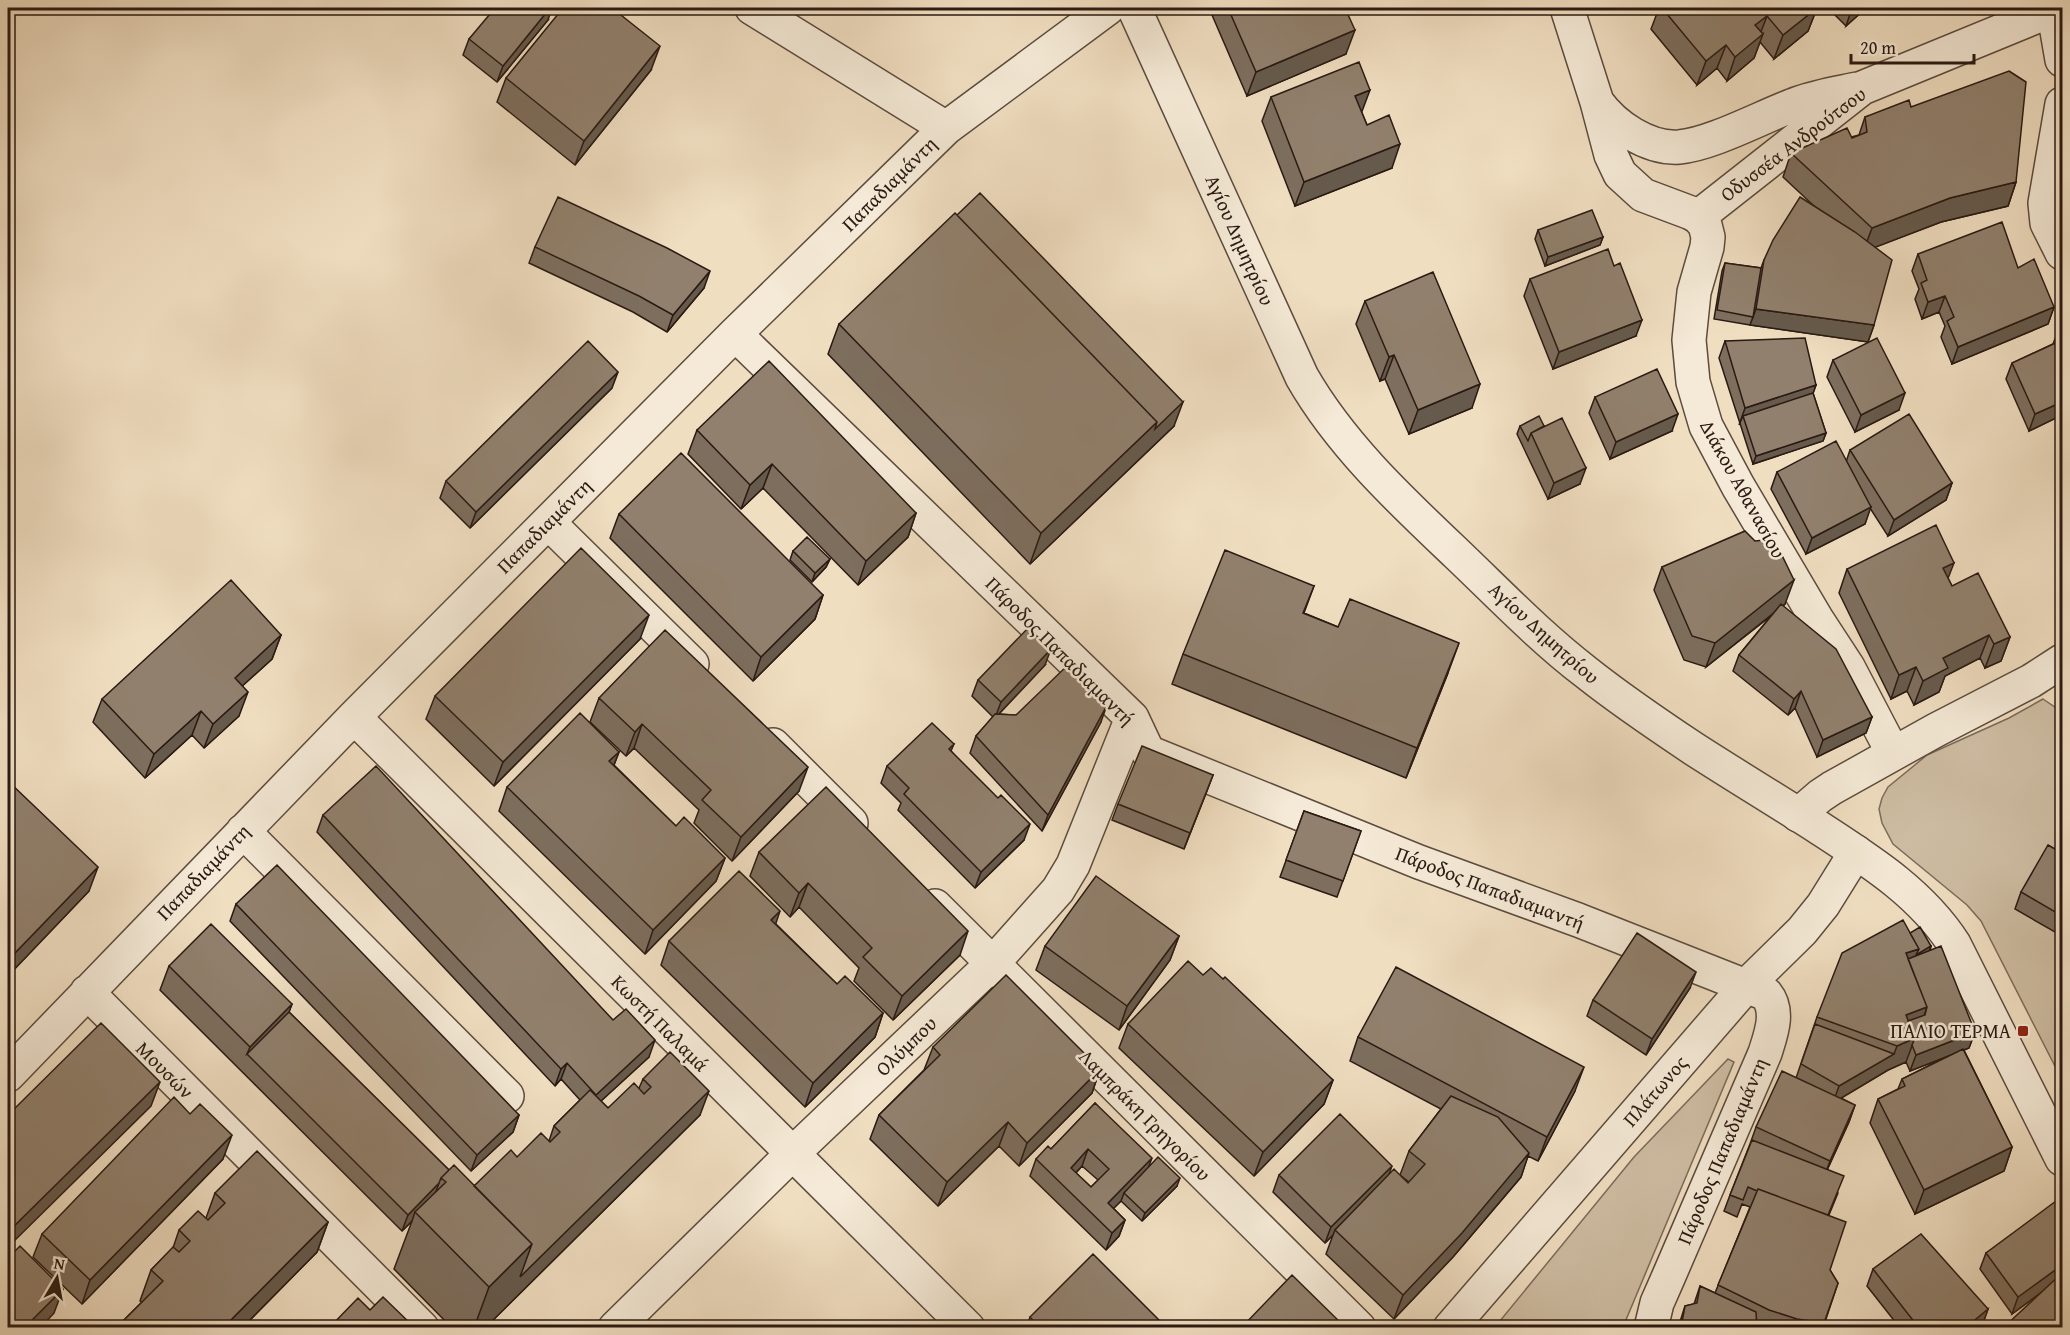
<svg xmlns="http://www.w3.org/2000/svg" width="2070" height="1335" viewBox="0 0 2070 1335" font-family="'Gentium Book Plus',serif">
<rect width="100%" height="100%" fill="#f0dec1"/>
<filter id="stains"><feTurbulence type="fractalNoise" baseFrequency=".00333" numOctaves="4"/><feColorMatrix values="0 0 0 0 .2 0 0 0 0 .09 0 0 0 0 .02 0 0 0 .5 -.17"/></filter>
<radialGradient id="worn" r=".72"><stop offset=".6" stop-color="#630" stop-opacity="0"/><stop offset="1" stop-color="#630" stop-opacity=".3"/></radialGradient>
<!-- green -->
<path fill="#cebda3" stroke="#7c6c5b" stroke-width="1.5" d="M2043 699 2062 712V1080L1981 921 1967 905 1893 844 1882 823 1879 809 1882 798 1888 787 1927 755 2009 718Z
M1728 1059 1734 1062 1623 1327H1495L1634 1157Z"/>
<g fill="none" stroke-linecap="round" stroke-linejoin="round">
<defs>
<path id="minor" d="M752 8 946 128
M1567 8 1597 102 1611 155 1620 174 1643 195 1691 213 1698 217 1705 225 1708 237 1707 247 1694 292 1689 340 1693 382 1706 426 1738 486 1816 618 1848 667 1893 753
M2053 8 2062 60
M1597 102C1614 126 1648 149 1679 147 1713 144 1765 115 1799 103 1818 96 1838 93 1857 89
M2062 104 2045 203 2047 223 2062 253
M1698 217 1862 88 2057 8
M735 334 1132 718 1148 752 1419 862 1578 920 1766 994C1780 1011 1771 1034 1765 1053L1668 1278 1657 1303 1651 1328
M548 522 692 664
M354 717 968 1328
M773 745 851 823
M1798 815 1820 796 1832 788 1936 730 2031 681 2062 661
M243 831 507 1096
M935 906 1359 1328
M87 992 422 1328
M8 1075 354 717 735 334 946 128 1108 8
M615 1328 792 1154 993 963 1058 890 1073 865 1132 718
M1450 1328 1746 986 1802 931 1823 905 1856 852"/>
<path id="tertiary" d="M1134 8 1302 377C1341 445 1400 500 1457 554 1499 594 1540 637 1587 673 1621 700 1658 725 1694 749 1736 776 1779 802 1821 829 1870 861 1921 893 1954 944L2062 1159"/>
</defs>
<!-- minor casing -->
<use href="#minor" stroke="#5c4b3e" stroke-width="36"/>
<!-- tertiary casing -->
<use href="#tertiary" stroke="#5c4b3e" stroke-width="36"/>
<!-- minor -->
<use href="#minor" stroke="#f5ead7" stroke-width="33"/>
<!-- tertiary -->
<use href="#tertiary" stroke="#f5ead7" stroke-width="33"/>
</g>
<!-- wall -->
<path fill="#7d6e5e" stroke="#2a1a13" stroke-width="1.5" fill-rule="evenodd" d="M1209 8H1345L1346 54 1247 96Z
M1659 8H1817L1808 31 1774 59 1760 42 1754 58 1727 81 1717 68 1697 85 1651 29Z
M1828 8H1866L1846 26Z
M548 20 497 82 463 55 469 39Z
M651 70 575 165 497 102 506 78Z
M1271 97 1362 113 1367 125 1392 168 1295 206 1262 121Z
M1911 107 2016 182 2008 206 1941 222 1875 247 1874 325 1868 342 1750 325 1714 319 1722 271 1725 263 1761 268 1764 260 1814 206 1783 177 1791 153 1859 135 1865 117Z
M1538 230 1603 237 1600 245 1545 266 1535 239Z
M535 247 704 288 667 332 633 312 529 263Z
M1918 254 2018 268 2054 307 2048 324 1952 364 1941 337 1945 326 1939 312 1922 319 1915 299 1919 289 1912 271Z
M1530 279 1636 336 1553 369 1524 296Z
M1365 301 1472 408 1409 434 1385 379 1380 381 1356 324Z
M839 324 1174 426 1030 564 828 354Z
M2062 329V415L2029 431 2006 379 2012 363 2053 344 2058 331Z
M1725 341 1816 385 1813 393 1826 433 1823 441 1753 464 1719 358Z
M1833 360 1899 410 1855 432 1827 377Z
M612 388 470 528 440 498 446 481Z
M1595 397 1672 431 1610 459 1589 413Z
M1520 426H1544L1580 484 1548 499 1517 434Z
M697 430 916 513 908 537 858 585 763 488 741 509 688 454Z
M1850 450 1952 483 1946 500 1888 536 1870 508 1865 524 1806 554 1771 489 1777 472 1846 462Z
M619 514 823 595 815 619 753 681 610 538Z
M793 551 830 559 826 567 812 582 790 560Z
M1662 567 1785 604 1783 606 1872 717 1866 733 1817 757 1795 708 1788 715 1733 671 1739 655 1771 616 1706 667 1684 660 1654 590Z
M1847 569 1948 578 1952 586 2010 637 2001 661 1985 668 1980 658 1945 676 1939 692 1914 705 1907 691 1891 699 1839 593Z
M1314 586 1304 613 1338 627 1448 673 1406 778 1172 684 1183 654Z
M281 635 272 659 242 686 239 716 204 748 192 735 145 778 93 722 102 699Z
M640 639 494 786 426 719 435 696Z
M1045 665 999 714 1101 722 1042 831 970 753 976 736 993 717 972 696 978 680Z
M599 698 799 791 732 861 694 823 699 810 634 748 626 756 590 722Z
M954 744 951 751 1024 840 975 888 898 810 901 803 881 783 887 766Z
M619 752 614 765 676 826 725 858 716 881 645 954 499 811 507 787Z
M1213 775 1184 849 1112 820 1118 804Z
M8 781 89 891 8 976Z
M2062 790V810L2056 808Z
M1304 811 1361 831 1337 897 1280 877Z
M323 815 613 1020 649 1057 601 1101 608 1108 639 1088 643 1079 700 1115 485 1328H452L394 1269 412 1221 402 1231 160 990 169 966 292 1004 289 1012 449 1170 474 1186 517 1157 549 1141 554 1126 580 1100 561 1079 555 1086 317 832Z
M759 852 960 955 893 1020 854 981 859 968 799 907 790 917 750 876Z
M2062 853V936L2015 909 2021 892Z
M236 904 519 1115 513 1132 471 1171 230 921Z
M776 924 837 984 883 1013 875 1037 805 1107 661 965 669 941Z
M1910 933 1931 946 1930 951 1975 1032 1969 1048 1964 1050 2012 1147 2004 1171 1915 1214 1870 1123 1878 1099 1898 1089 1902 1079 1946 1057 1910 1071 1906 1062 1888 1070 1841 1098 1855 1105 1849 1122 1827 1170 1838 1193 1829 1215 1830 1270 1838 1283 1823 1328H1678L1685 1306 1694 1304 1700 1286 1715 1293 1750 1207 1742 1204 1737 1217 1724 1211 1730 1195 1750 1144 1756 1127 1796 1078 1817 1017Z
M1179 936 1170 960 1119 1030 1036 970 1045 946Z
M1203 975 1333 1080 1324 1104 1254 1176 1119 1048 1128 1024Z
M1690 988 1646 1055 1587 1016 1593 1000Z
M1358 1037 1575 1091 1538 1161 1528 1156 1521 1177 1453 1257 1394 1319 1326 1254 1333 1235 1325 1243 1273 1192 1279 1175 1390 1173 1408 1183 1409 1182 1400 1175 1409 1151 1441 1109 1350 1061Z
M933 1047 1100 1069 1092 1093 1019 1166 999 1146 938 1206 870 1139 879 1115 924 1070Z
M1095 1103 1150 1166 1177 1186 1142 1221 1121 1201 1113 1208 1125 1220 1119 1236 1106 1250 1030 1176 1036 1159 1051 1149ZM1082 1166 1098 1180 1091 1187 1076 1173Z
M223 1159 82 1304 33 1257 42 1234Z
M215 1193 328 1222 317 1252 242 1328H118L119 1325 142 1302 140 1301 151 1270 173 1248 179 1230 206 1218Z
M1986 1253 2042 1292 2012 1314 1980 1269Z
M1873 1269 1988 1309 1982 1326 1980 1328H1900L1867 1286Z
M1030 1317 1167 1328H1026Z"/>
<!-- shaded-wall -->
<path fill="#665a4c" stroke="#2a1a13" stroke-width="1.5" d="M550 8H552L548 20 497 82 503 66Z
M1817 8 1808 31 1774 59 1783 35Z
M1852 8H1866L1846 26Z
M1767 16 1759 37 1763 34 1754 58 1727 81 1735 57 1755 25Z
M1355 30 1346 54 1247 96 1256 72Z
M1726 45 1717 68 1697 85 1706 61Z
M660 46 651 70 575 165 584 141Z
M1370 90 1361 114 1355 96Z
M1400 144 1392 168 1295 206 1304 182Z
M2016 182 2008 206 1941 222 1863 252 1872 228 1950 198Z
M1603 237 1600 245 1545 266 1548 257Z
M710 271 704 288 667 332 673 315Z
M1945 296 1939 312 1922 319 1928 302Z
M2054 307 2048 324 1952 364 1958 347Z
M1756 309 1874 325 1868 342 1750 325Z
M1642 320 1636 336 1553 369 1559 352Z
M1394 355 1385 379 1380 381 1389 357Z
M618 372 612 388 470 528 476 512Z
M1480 384 1472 408 1409 434 1418 410Z
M1816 385 1810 402 1743 416 1739 425 1745 408Z
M1905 393 1899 410 1855 432 1861 415Z
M1183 402 1174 426 1030 564 1041 533 1157 422Z
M2062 402V415L2029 431 2035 414Z
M1678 414 1672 431 1610 459 1616 442Z
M1826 433 1823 441 1753 464 1756 456Z
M772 464 763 488 741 509 750 485Z
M1586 468 1580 484 1548 499 1554 483Z
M1952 483 1946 500 1888 536 1894 520Z
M1871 507 1865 524 1806 554 1812 538Z
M916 513 908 537 858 585 866 561Z
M830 559 826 567 812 582 815 573Z
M1954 563 1945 586 1943 568Z
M1794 580 1785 604 1706 667 1715 643Z
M823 595 815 619 753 681 761 657Z
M649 615 640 639 494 786 503 762Z
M281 635 272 659 226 701 235 678Z
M1989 635 1980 658 1945 676 1939 692 1914 705 1923 681 1943 658Z
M2010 637 2001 661 1985 668 1994 644Z
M1459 643 1448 673 1406 778 1417 748Z
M1051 649 1045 665 995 718 1001 702Z
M1916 667 1907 691 1891 699 1899 675Z
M1801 691 1795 708 1788 715 1794 699Z
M248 692 239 716 204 748 213 724Z
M1107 705 1101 722 1042 831 1048 815Z
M201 711 192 735 145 778 154 754Z
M1872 717 1866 733 1817 757 1823 740Z
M642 724 634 748 626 756 635 732Z
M619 752 610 775 609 761Z
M808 767 799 791 732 861 741 837Z
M1213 775 1207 791 1184 849 1190 833Z
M1030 824 1024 840 975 888 981 872Z
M725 858 716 881 645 954 653 930Z
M98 867 89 891 8 976V973L14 954Z
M808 883 799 907 790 917 799 893Z
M780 911 772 935 771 920Z
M968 931 960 955 893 1020 902 996Z
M1179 936 1170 960 1119 1030 1127 1006Z
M1931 946 1928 954 1908 973 1906 953 1919 949Z
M1696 972 1690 988 1646 1055 1652 1039Z
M292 1004 283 1028 247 1054 250 1047Z
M1927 1007 1919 1031 1904 1023 1906 1015Z
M883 1013 875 1037 805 1107 813 1083Z
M1975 1032 1969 1048 1910 1071 1916 1055Z
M1915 1038 1906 1062 1888 1070 1833 1103 1839 1086 1894 1054 1897 1046Z
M655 1040 649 1057 590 1111 596 1095Z
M567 1063 561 1079 555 1086 561 1069Z
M1584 1067 1575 1091 1538 1161 1547 1137Z
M1100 1069 1092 1093 1019 1166 1027 1143Z
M1333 1080 1324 1104 1254 1176 1263 1152Z
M160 1082 151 1106 8 1247V1232Z
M709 1091 700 1115 485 1328H474L489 1287 532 1244Z
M1855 1105 1849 1122 1824 1177 1830 1161Z
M519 1115 513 1132 471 1171 477 1155Z
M1008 1122 999 1146 938 1206 947 1182Z
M232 1135 223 1159 82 1304 90 1280Z
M2012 1147 2004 1171 1915 1214 1924 1190Z
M1088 1149 1082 1166 1065 1184 1071 1168Z
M1529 1153 1521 1177 1453 1257 1394 1319 1403 1295Z
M1152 1158 1146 1174 1124 1193 1121 1201 1102 1220 1108 1203Z
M1392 1166 1386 1183 1335 1230 1333 1235 1325 1243 1331 1227Z
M1180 1178 1177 1186 1142 1221 1145 1213Z
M439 1183 433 1200 415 1212 412 1221 402 1231 408 1215Z
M1125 1220 1119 1236 1106 1250 1112 1233Z
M328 1222 317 1252 242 1328H223Z
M2062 1265V1277L2012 1314 2018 1297Z
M63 1289 54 1313 40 1328H24Z
M1988 1309 1982 1326 1980 1328H1965Z
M2062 1318V1328H2052Z"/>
<!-- building -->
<path fill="#91806d" stroke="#2a1a13" stroke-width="1.5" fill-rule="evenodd" d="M495 8H550L503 66 469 39Z
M563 8H612L660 46 584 141 506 78Z
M1228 8H1345L1355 30 1256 72Z
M1662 8H1817L1783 35 1767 16 1755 25 1763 34 1735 57 1726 45 1706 61Z
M1359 62 1370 90 1355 96 1367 125 1389 115 1400 144 1304 182 1271 97Z
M2009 71 2026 82 2016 182 1950 198 1872 228 1791 153 1847 128 1852 138 1867 132 1865 117 1909 100 1911 107Z
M980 193 1183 402 1155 429 1157 422 957 215Z
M558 197 667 248 710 271 673 315 639 296 535 247Z
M1800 197 1855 232 1892 260 1874 325 1756 309 1764 260 1773 240Z
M1592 210 1603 237 1548 257 1538 230Z
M955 213 1157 422 1041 533 839 324Z
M2002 222 2018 268 2034 259 2054 307 1958 347 1947 321 1954 317 1945 296 1928 302 1921 283 1927 280 1918 254Z
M1608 249 1614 266 1620 263 1642 320 1559 352 1530 279Z
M1725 263 1761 268 1753 317 1717 310Z
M1433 272 1480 384 1418 410 1394 355 1389 357 1365 301Z
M2062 329V340L2058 331Z
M1805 338 1816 385 1745 408 1725 341Z
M1877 338 1905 393 1861 415 1833 360Z
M2062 340V402L2035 414 2012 363Z
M588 341 618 372 476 512 446 481Z
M769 361 916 513 866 561 772 464 750 485 697 430Z
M1657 369 1678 414 1616 442 1595 397Z
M1813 393 1826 433 1756 456 1743 416Z
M1909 414 1952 483 1894 520 1850 450Z
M1539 416 1544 426 1531 433 1528 441 1520 426Z
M1562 418 1586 468 1554 483 1531 433Z
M1836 441 1871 507 1812 538 1777 472Z
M681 453 823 595 761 657 619 514Z
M1936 525 1954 563 1943 568 1952 586 1978 573 2010 637 1994 644 1989 635 1943 658 1948 668 1923 681 1916 667 1899 675 1847 569Z
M1745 531 1755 541 1774 539 1794 580 1715 643 1692 636 1662 567Z
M807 537 830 559 815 573 793 551Z
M581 548 649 615 503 762 435 696Z
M1225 550 1314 586 1303 613 1338 627 1350 599 1459 643 1417 748 1183 654Z
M231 580 281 635 235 678 248 692 213 724 201 711 154 754 102 699Z
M1781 604 1836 649 1872 717 1823 740 1801 691 1794 699 1739 655Z
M1028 628 1051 649 1001 702 978 680Z
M665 630 808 767 741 837 702 800 711 790 642 724 635 732 599 698Z
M1071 662 1107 705 1048 815 976 736 995 714 1016 715Z
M580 713 619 752 609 761 676 826 684 817 725 858 653 930 507 787Z
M932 723 954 744 949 749 998 798 1001 795 1030 824 981 872 904 794 909 788 887 766Z
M1142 746 1213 775 1190 833 1118 804Z
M376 766 613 1020 626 1009 655 1040 596 1095 567 1063 561 1069 323 815Z
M8 781 98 867 14 954 8 948Z
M826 787 968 931 902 996 863 957 872 948 808 883 799 893 759 852Z
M2062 790V801L2059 799Z
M1304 811 1361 831 1343 881 1286 860Z
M2048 845 2062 853V916L2021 892Z
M277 865 519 1115 477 1155 236 904Z
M739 871 780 911 771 920 837 984 845 976 883 1013 813 1083 669 941Z
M1096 876 1179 936 1127 1006 1045 946Z
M1903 920 1919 949 1906 953 1927 1007 1906 1015 1915 1038 1897 1046 1817 1017 1842 953Z
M211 924 292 1004 250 1047 169 966Z
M1920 927 1931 946 1916 955 1919 949 1910 933Z
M1637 933 1696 972 1652 1039 1593 1000Z
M1941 946 1975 1032 1916 1055 1912 1045 1915 1038 1908 1021 1925 1015 1927 1007 1908 959Z
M1188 961 1203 975 1211 968 1223 979 1225 977 1333 1080 1263 1152 1128 1024Z
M1396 967 1584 1067 1547 1137 1358 1037Z
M1006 975 1100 1069 1027 1143 1008 1122 947 1182 879 1115 940 1055 933 1047Z
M289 1012 449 1170 441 1178 439 1183 408 1215 247 1054Z
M101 1023 160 1082 8 1232V1115Z
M1815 1024 1894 1054 1839 1086 1801 1064Z
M1963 1049 2012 1147 1924 1190 1878 1099 1905 1086 1902 1079Z
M670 1052 709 1091 520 1277 532 1244 474 1186 511 1150 517 1157 541 1133 550 1142 560 1132 554 1126 590 1090 608 1108 634 1083 644 1094 651 1087 643 1079Z
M1782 1071 1855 1105 1830 1161 1756 1127Z
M1451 1096 1498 1117 1529 1153 1462 1233 1403 1295 1335 1230 1394 1169 1408 1183 1425 1164 1409 1151Z
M174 1097 190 1114 200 1104 232 1135 90 1280 42 1234Z
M1095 1103 1152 1158 1108 1203 1125 1220 1112 1233 1036 1159 1048 1146 1051 1149ZM1088 1149 1109 1169 1091 1187 1071 1168Z
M1340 1114 1392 1166 1331 1227 1279 1175Z
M1752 1140 1844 1176 1828 1215 1758 1189 1757 1191 1748 1187 1743 1200 1730 1195Z
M257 1151 328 1222 223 1328H122L119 1325 163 1281 151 1270 173 1247 179 1252 190 1241 179 1230 198 1211 208 1220 225 1203 215 1193Z
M1158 1157 1180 1178 1145 1213 1124 1193Z
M454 1165 532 1244 489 1287 415 1212 446 1182 441 1178Z
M1758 1189 1846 1222 1830 1270 1838 1283 1824 1323 1797 1319 1769 1310 1718 1285Z
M2056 1201 2062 1210V1265L2018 1297 1986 1253Z
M1921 1234 1988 1309 1965 1328H1919L1873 1269Z
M20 1246 63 1289 24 1328H8V1258Z
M1093 1254 1167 1328H1040L1030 1317Z
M2062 1273V1318L2052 1328H2003Z
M1292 1275 1346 1328H1241Z
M1700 1286 1756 1312 1757 1328 1681 1327 1685 1306 1697 1303Z
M383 1297 415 1328H329L358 1298 370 1310Z"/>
<!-- markers -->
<rect fill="#8f2418" stroke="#f5ead7" stroke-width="2" x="2017" y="1025" width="12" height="12" rx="3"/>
<g text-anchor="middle" stroke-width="5" stroke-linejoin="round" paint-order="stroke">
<!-- street labels -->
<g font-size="20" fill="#2a1a13" stroke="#f5ead7">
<text transform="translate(1793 144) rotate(-37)" y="7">Οδυσσέα Ανδρούτσου</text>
<text transform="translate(889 184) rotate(-45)" y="7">Παπαδιαμάντη</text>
<text transform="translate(1240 240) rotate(66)" y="7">Αγίου Δημητρίου</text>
<text transform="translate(1743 489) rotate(61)" y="7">Διάκου Αθανασίου</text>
<text transform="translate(544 526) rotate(-45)" y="7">Παπαδιαμάντη</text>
<text transform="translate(1544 633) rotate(42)" y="7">Αγίου Δημητρίου</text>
<text transform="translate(1060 651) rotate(45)" y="7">Πάροδος Παπαδιαμαντή</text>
<text transform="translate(203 872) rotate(-46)" y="7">Παπαδιαμάντη</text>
<text transform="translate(1490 888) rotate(21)" y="7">Πάροδος Παπαδιαμαντή</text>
<text transform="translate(660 1023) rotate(45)" y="7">Κωστή Παλαμά</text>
<text transform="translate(906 1046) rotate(-44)" y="7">Ολύμπου</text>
<text transform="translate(165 1070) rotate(45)" y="7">Μουσών</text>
<text transform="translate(1655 1091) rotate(-49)" y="7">Πλάτωνος</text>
<text transform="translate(1145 1115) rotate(45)" y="7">Λαμπράκη Γρηγορίου</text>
<text transform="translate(1722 1151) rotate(-67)" y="7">Πάροδος Παπαδιαμάντη</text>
</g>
<!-- poi labels -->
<g font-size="20" fill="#2a1a13" stroke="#f5ead7" text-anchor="end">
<text x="2011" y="1038">ΠΑΛΙΟ ΤΕΡΜΑ</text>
</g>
</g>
<!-- margin -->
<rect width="2070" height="1335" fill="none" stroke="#f0dec1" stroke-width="30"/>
<rect x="9" y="9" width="2052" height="1317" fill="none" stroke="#2a1a13" stroke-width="3"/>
<rect x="15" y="15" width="2040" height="1305" fill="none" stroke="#2a1a13" stroke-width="1.5"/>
<!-- north arrow -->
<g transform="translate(57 1278) rotate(10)" stroke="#f5ead7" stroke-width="4.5" paint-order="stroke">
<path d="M0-4.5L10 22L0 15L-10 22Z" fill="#2a1a13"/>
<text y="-9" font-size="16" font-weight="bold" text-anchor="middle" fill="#2a1a13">N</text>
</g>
<!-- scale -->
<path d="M1851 54v9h123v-9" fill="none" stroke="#2a1a13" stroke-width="3"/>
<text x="1860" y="54" font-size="18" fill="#2a1a13" stroke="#f5ead7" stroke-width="4.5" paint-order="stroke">20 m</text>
<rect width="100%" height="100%" filter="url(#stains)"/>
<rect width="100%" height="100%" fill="url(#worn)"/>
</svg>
